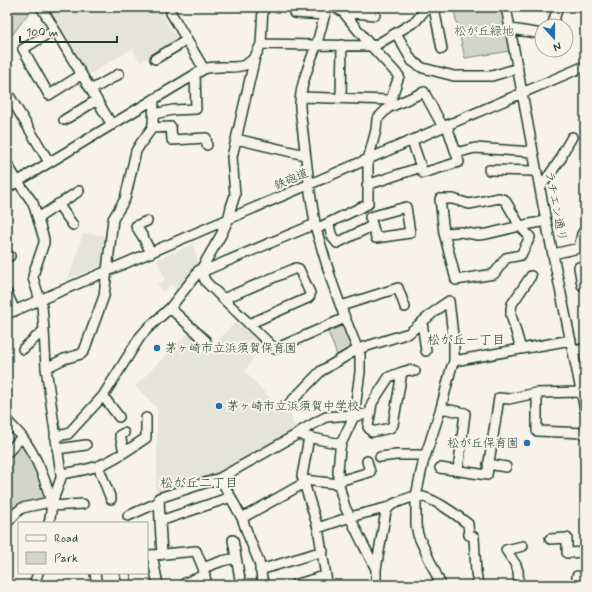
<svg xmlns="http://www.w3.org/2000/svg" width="592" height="592" viewBox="0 0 592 592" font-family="Mynerve,'Klee One',sans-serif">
<rect width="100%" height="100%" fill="#f7f3e8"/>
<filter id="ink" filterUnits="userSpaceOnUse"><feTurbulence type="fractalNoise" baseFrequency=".025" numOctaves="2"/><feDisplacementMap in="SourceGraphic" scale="8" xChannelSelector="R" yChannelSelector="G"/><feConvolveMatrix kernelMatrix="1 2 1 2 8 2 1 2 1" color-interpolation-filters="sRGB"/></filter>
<g filter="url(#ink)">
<!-- built -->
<path fill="#e5e4d9" d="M44 7H183L164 19 179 41 140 62 132 49 85 77Z
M83 233 109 236 106 264 68 279 77 255Z
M193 244 197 258V261L203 266 180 296 171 284 163 292 157 284 165 280 157 259Z
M239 318 267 346 255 355 245 372 275 403 281 402 292 415V422L299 429 219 474 157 496 155 487 157 475V408L135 386 190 331 205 345 210 340 215 344Z"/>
<!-- green -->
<path fill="#d3d5ca" stroke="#79897f" d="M7 7H33L7 42Z
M453 7H505L510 51 465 58Z
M345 322 355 350 338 358 327 329Z
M21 442 37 468 47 499 7 520V457Z"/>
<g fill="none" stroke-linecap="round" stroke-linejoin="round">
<defs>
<path id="minor" d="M41 7 112 125
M327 7C323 20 320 33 316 46 309 65 299 88 300 108L310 192 316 229 332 282 345 318 360 355V372L354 416 341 444 340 449 338 470 339 484 341 493 345 507 362 542 376 569V585
M506 7 546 221 585 410
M434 8 442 49
M343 12 375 15
M171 13 204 69
M294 13 325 15
M552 26 558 7
M511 29 542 34
M54 30 23 49 49 95 81 75
M396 33 412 61 418 65 423 68 454 76H492L518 68
M261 44 371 46 376 45 416 21 425 10 437 7
M155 59 187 40
M91 90 119 74
M7 92 49 162
M301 97 390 100
M341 98 342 45
M388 108 424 92 443 127
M154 114 173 110 196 109 195 74
M64 120 97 100
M152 128 171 127 172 140 206 138 207 145
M236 139 305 155
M412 141 423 173 459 162 447 126
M456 153 475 148 533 152
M7 164 18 182 33 203 44 239V243L34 272 33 278 42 306 44 330 46 368 61 474V478L51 506 83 504
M489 170 537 171
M367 185 421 167
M7 188 204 69C217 64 232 70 245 65 249 63 252 60 255 57
M540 188 562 157V154L572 137
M58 204 73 225
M406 207 410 233 376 238 370 217Z
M38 218 79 191
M147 221 136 226 143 237 151 253
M329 223C330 231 331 237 337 243L372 226
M316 229 368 204V160L376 130 377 119 388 108 399 76 371 46 343 12 335 7
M444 233 461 232 478 235 487 234 520 226 530 237 521 255 506 258 494 274 456 280 444 233 440 199H453L469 204 499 198 505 200 520 226 546 221
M553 254 579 248 582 234 585 229
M7 257 10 256
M579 267 582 285
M198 271 204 272 203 276 206 282 275 349 345 318
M204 272 206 270 315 224
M7 293 15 311
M223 299 296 268 299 269 310 293V296L308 298 249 324
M341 306 398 288 405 307
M170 308 206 341
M7 314 585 66
M422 322 426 351
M23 349 44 330
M521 349 511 315V309L512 304 531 276
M573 352 585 348
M454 361 571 340
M46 368 64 359 81 354 84 351 104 296 113 219 125 199 136 151 141 143 152 128 153 124 154 99
M402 372 393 425 390 428 372 432 368 427 372 403 389 377 402 372 409 370 415 371
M537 393V431L585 433
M103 396 119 417
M287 406 321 371 358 349 409 333 440 307 449 301 454 344V361L451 369 441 408 423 463 416 496V525L418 535 441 585
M441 408 465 413 458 470
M7 421C12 426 17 431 22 437 35 454 48 483 51 505 52 510 50 517 49 523
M55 436 68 434 103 396 140 337 147 329 170 308 203 266 221 235 228 220 231 207 235 195 232 157 255 57 261 44 263 7
M303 436 341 444
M309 437 303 471 302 476 318 528 326 576 327 585
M57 449 86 445
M124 452 120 435 124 433
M7 453 22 437
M380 457 396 455H425
M488 464 506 467
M98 466 111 499
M440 468 487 475 499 398 509 399 536 393 581 392
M61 474C74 472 86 470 98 466 115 460 131 448 146 438V418
M220 478 242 518 248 535 259 562 262 578 264 585
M304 480 339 484
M339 481 370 472 367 461
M231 497 160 521 159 498 220 478 296 435 301 431 320 420 326 417 350 415 357 416 370 413
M128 516 159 502
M242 518 299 486
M160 521 162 555
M7 523 18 511 22 508 50 502
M318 528 350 517 389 507
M550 539 567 538V553L585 552
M233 540 241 585
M147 555C164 555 180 552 196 551L203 568 207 585
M152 555 158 585
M203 568 222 561 236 558
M376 569 386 511C390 505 394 503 401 501 406 499 411 497 416 496 430 495 457 515 468 524L469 535 474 537 476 572 478 585
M260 570 323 551
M95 573 97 585
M125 573 127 585
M577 576V585
M185 583 205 575
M34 585 38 573
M294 585 321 577
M519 585 518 571 516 565 506 550 523 546"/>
</defs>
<!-- minor casing -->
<use href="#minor" stroke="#1f3d34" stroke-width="12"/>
<!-- minor -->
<use href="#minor" stroke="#f7f3e8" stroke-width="9"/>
</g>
</g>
<!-- markers -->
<g fill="#1f6fb2" stroke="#f7f3e8" stroke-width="1.5">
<circle cx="157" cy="348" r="4"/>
<circle cx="219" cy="406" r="4"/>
<circle cx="527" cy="443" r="4"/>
</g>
<g text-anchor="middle" stroke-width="4" stroke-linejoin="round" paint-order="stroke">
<!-- park labels -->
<g font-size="12" fill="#435b52" stroke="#f7f3e8">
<text x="484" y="35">松が丘緑地</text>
</g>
<!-- street labels -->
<g font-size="12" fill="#1f3d34" stroke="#f7f3e8">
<text transform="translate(291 179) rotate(-23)" y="4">鉄砲道</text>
<text transform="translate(556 206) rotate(79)" y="4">ラチエン通り</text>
</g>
<!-- poi labels -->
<g font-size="12" fill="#1f3d34" stroke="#f7f3e8" text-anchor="start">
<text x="165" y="352">茅ヶ崎市立浜須賀保育園</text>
<text x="227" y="410">茅ヶ崎市立浜須賀中学校</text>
<text x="519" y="447" text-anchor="end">松が丘保育園</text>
</g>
<!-- neighbourhood labels -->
<g font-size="13" fill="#1f3d34" stroke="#f7f3e8">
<text x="466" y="344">松が丘一丁目</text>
<text x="199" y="487">松が丘二丁目</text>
</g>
</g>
<!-- margin -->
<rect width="592" height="592" fill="none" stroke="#f7f3e8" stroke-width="24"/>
<rect x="12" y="12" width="568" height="568" fill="none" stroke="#1f3d34" stroke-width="1.5" filter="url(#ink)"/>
<!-- legend -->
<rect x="18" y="522" width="130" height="52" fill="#f7f3e8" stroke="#a1aaa0"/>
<rect x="26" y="535" width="20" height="6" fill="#f7f3e8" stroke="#a1aaa0"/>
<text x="54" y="542" font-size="12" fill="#1f3d34">Road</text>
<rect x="26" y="552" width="20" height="12" fill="#d3d5ca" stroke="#a1aaa0"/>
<text x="54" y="562" font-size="12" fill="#1f3d34">Park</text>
<!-- north arrow -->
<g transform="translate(554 38) rotate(159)"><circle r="19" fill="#f7f3e8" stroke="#a1aaa0"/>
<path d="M0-3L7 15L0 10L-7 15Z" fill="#1f6fb2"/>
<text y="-6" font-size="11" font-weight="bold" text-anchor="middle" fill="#1f3d34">N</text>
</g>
<!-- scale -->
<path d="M20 36v6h97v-6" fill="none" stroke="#1f3d34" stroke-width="2"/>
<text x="26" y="36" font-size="12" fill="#1f3d34" stroke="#f7f3e8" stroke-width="3" paint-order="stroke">100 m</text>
</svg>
